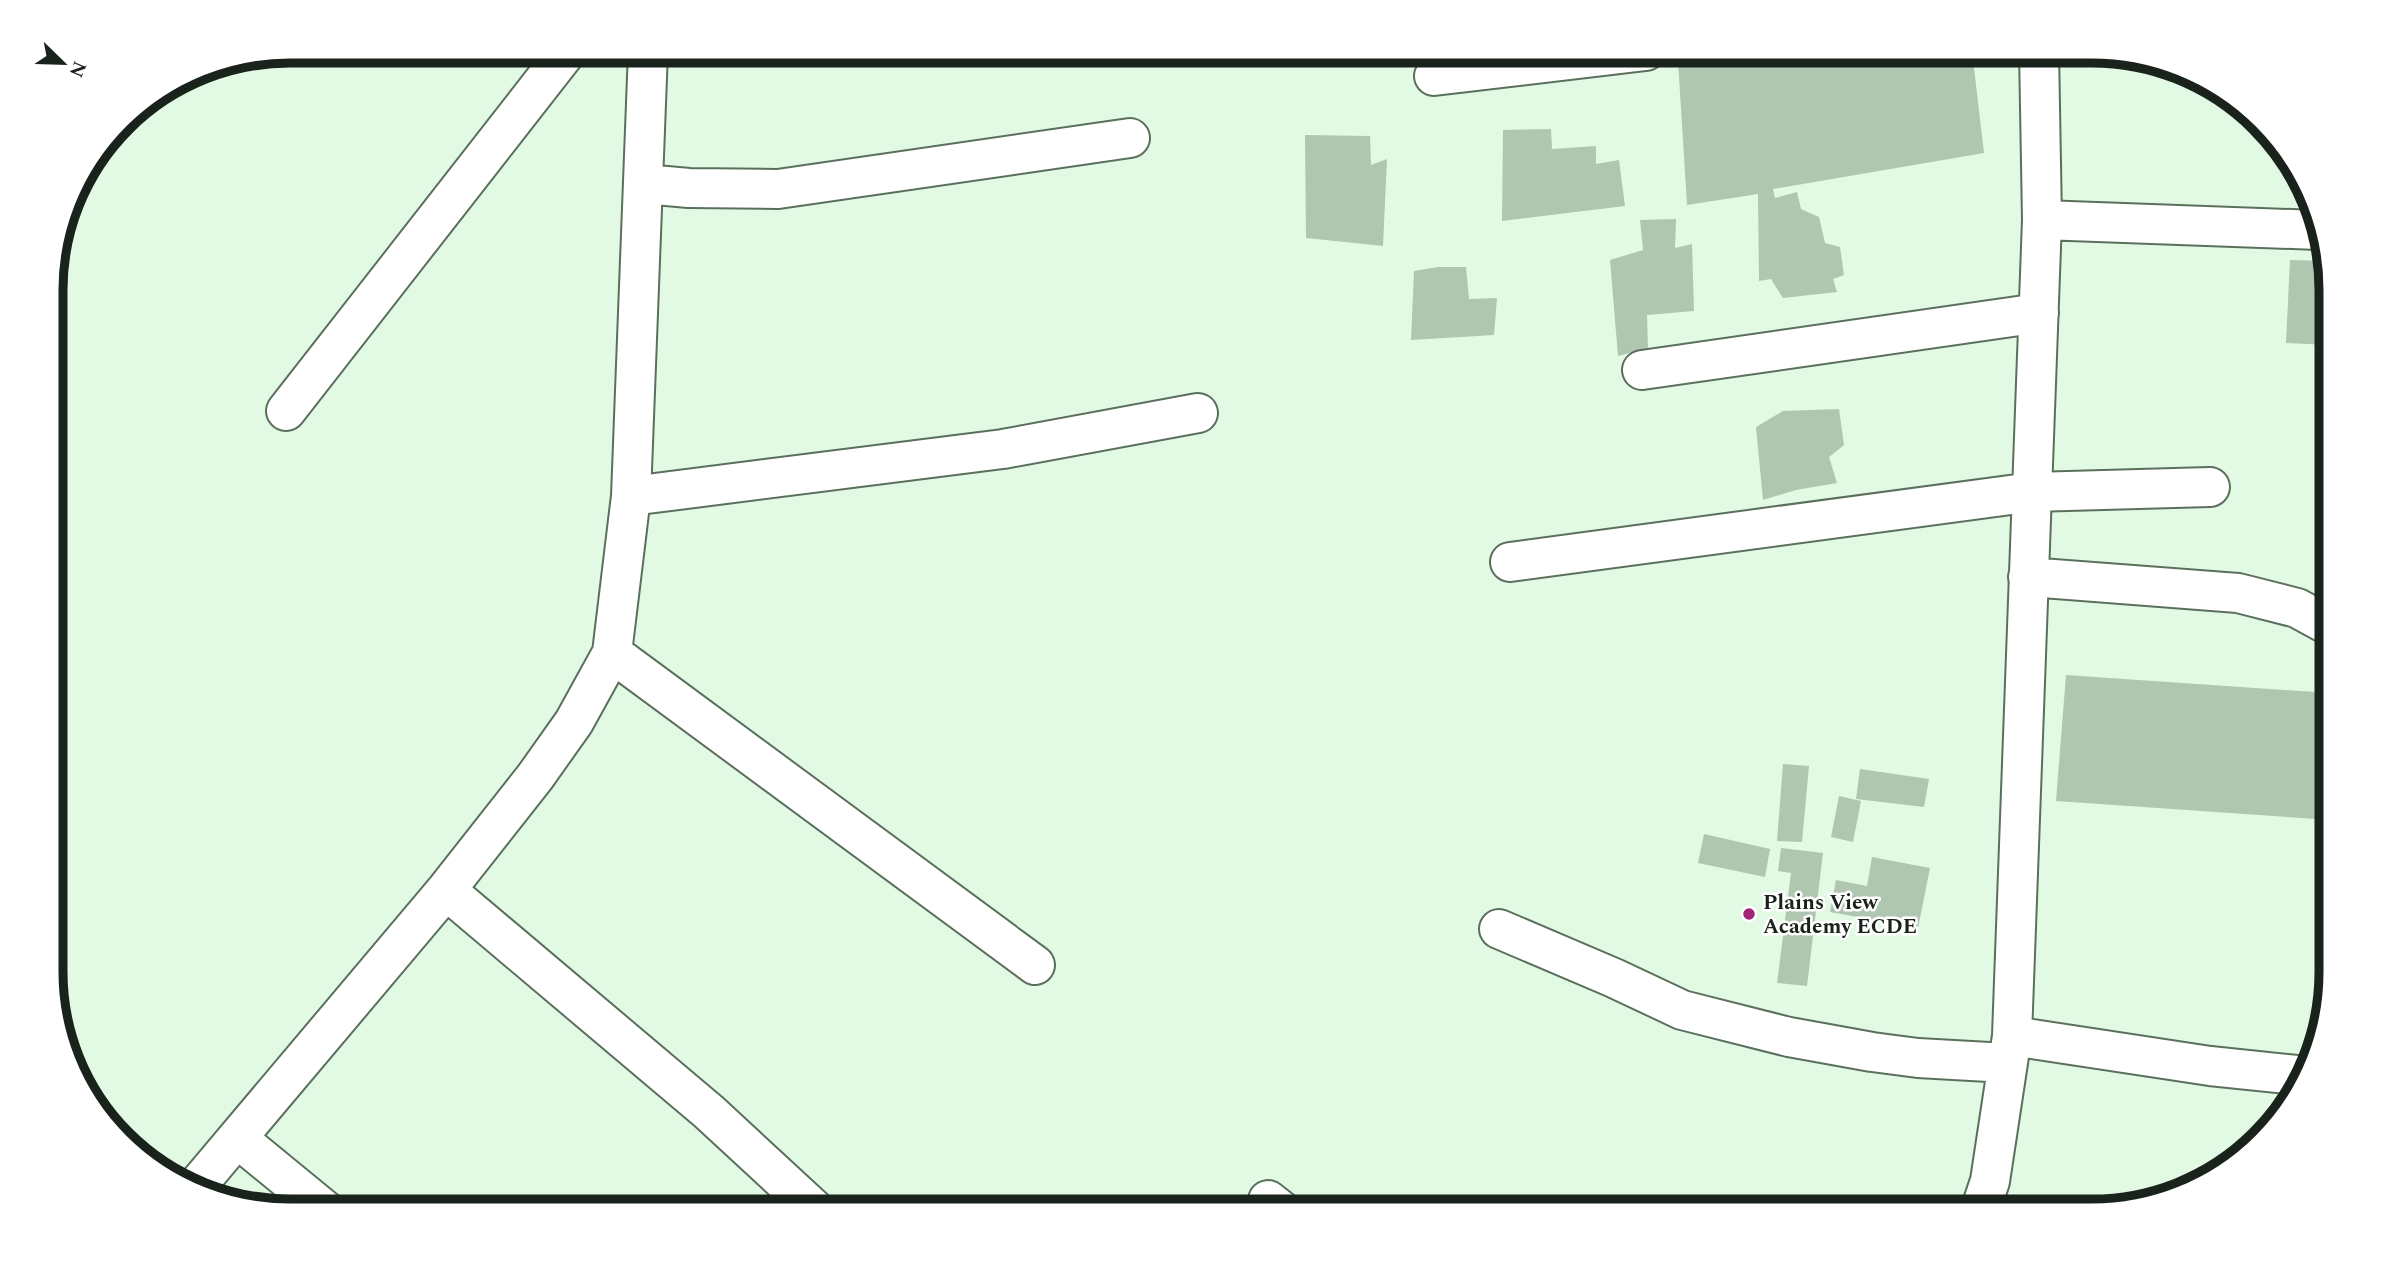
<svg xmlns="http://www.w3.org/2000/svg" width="2382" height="1262" viewBox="0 0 2382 1262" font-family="Spectral,serif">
<rect width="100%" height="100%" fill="#e2fae3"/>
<!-- building -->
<path fill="#afc6b0" d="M1769 51H1972L1984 153 1773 189 1775 198 1797 192 1801 209 1819 217 1825 243 1840 247 1844 275 1833 279 1837 292 1783 298 1771 279 1759 281 1758 194 1687 205 1678 61Z
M1551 129 1552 149 1596 146V164L1619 160 1625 206 1502 221 1503 130Z
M1305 135 1370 136 1371 165 1387 159 1383 246 1306 238Z
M1676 219 1675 248 1692 244 1694 311 1647 315 1648 348 1618 356 1610 260 1643 250 1640 220Z
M2290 260 2329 261V345L2286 343Z
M1438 267H1466L1469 299 1497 298 1494 335 1411 340 1414 271Z
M1839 409 1844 445 1829 457 1837 483 1796 490 1763 500 1756 427 1783 411Z
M2066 675 2330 693 2331 820 2056 801Z
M1783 764 1809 766 1802 842 1777 841Z
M1860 769 1929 779 1924 807 1856 799Z
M1839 796 1861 801 1853 842 1831 837Z
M1704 834 1770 849 1765 877 1698 863Z
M1781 848 1823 853 1807 986 1777 983 1791 873 1778 871Z
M1872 857 1930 868 1918 928 1830 912 1836 880 1867 886Z"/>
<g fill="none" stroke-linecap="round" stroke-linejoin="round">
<defs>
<path id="minor" d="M1434 76 1646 51
M644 184 689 188 778 189 1130 138
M2042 220 2318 230
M1642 370 2039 313
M286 411 567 51
M631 496 1003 449 1198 413
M1510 562 2032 492 2210 487
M2028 577 2238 593 2297 608 2330 626
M612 653 1035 965
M446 890 709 1112 816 1211
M1499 929 1614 978 1682 1010 1789 1037 1872 1052 1918 1058 2007 1063
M2012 1036 2210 1066 2307 1076
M237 1138 326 1211
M194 1189 446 890 535 777 574 722 612 653 631 496 648 51
M1268 1200 1282 1211
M1980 1211 1990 1181 2012 1036 2042 220 2039 51"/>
</defs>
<!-- minor casing -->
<use href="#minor" stroke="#5b705c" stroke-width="42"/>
<!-- minor -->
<use href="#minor" stroke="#fff" stroke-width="38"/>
</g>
<!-- markers -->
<circle fill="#a12478" stroke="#fff" stroke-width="2.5" cx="1749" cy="914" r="7"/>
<g text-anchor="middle" stroke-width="5" stroke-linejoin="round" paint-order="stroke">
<!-- poi labels -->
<g font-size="21" font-weight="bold" fill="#1a231b" stroke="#fff" text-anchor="start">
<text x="1763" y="909">Plains View<tspan x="1763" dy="24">Academy ECDE</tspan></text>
</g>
</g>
<!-- crop -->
<path d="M0 0H2382V1262H0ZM290 63H2092A227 227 0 0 1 2319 290V972A227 227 0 0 1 2092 1199H290A227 227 0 0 1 63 972V290A227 227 0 0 1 290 63Z" fill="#fff" fill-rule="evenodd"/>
<path fill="none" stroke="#1a231b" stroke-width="9" d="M290 63H2092A227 227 0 0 1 2319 290V972A227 227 0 0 1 2092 1199H290A227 227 0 0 1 63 972V290A227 227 0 0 1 290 63Z"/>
<!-- north arrow -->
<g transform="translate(63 63) rotate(113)" stroke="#ffffff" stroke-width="5" paint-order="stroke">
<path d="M0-5L12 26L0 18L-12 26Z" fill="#1a231b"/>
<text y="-10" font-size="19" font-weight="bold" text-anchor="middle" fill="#1a231b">N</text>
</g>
</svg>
